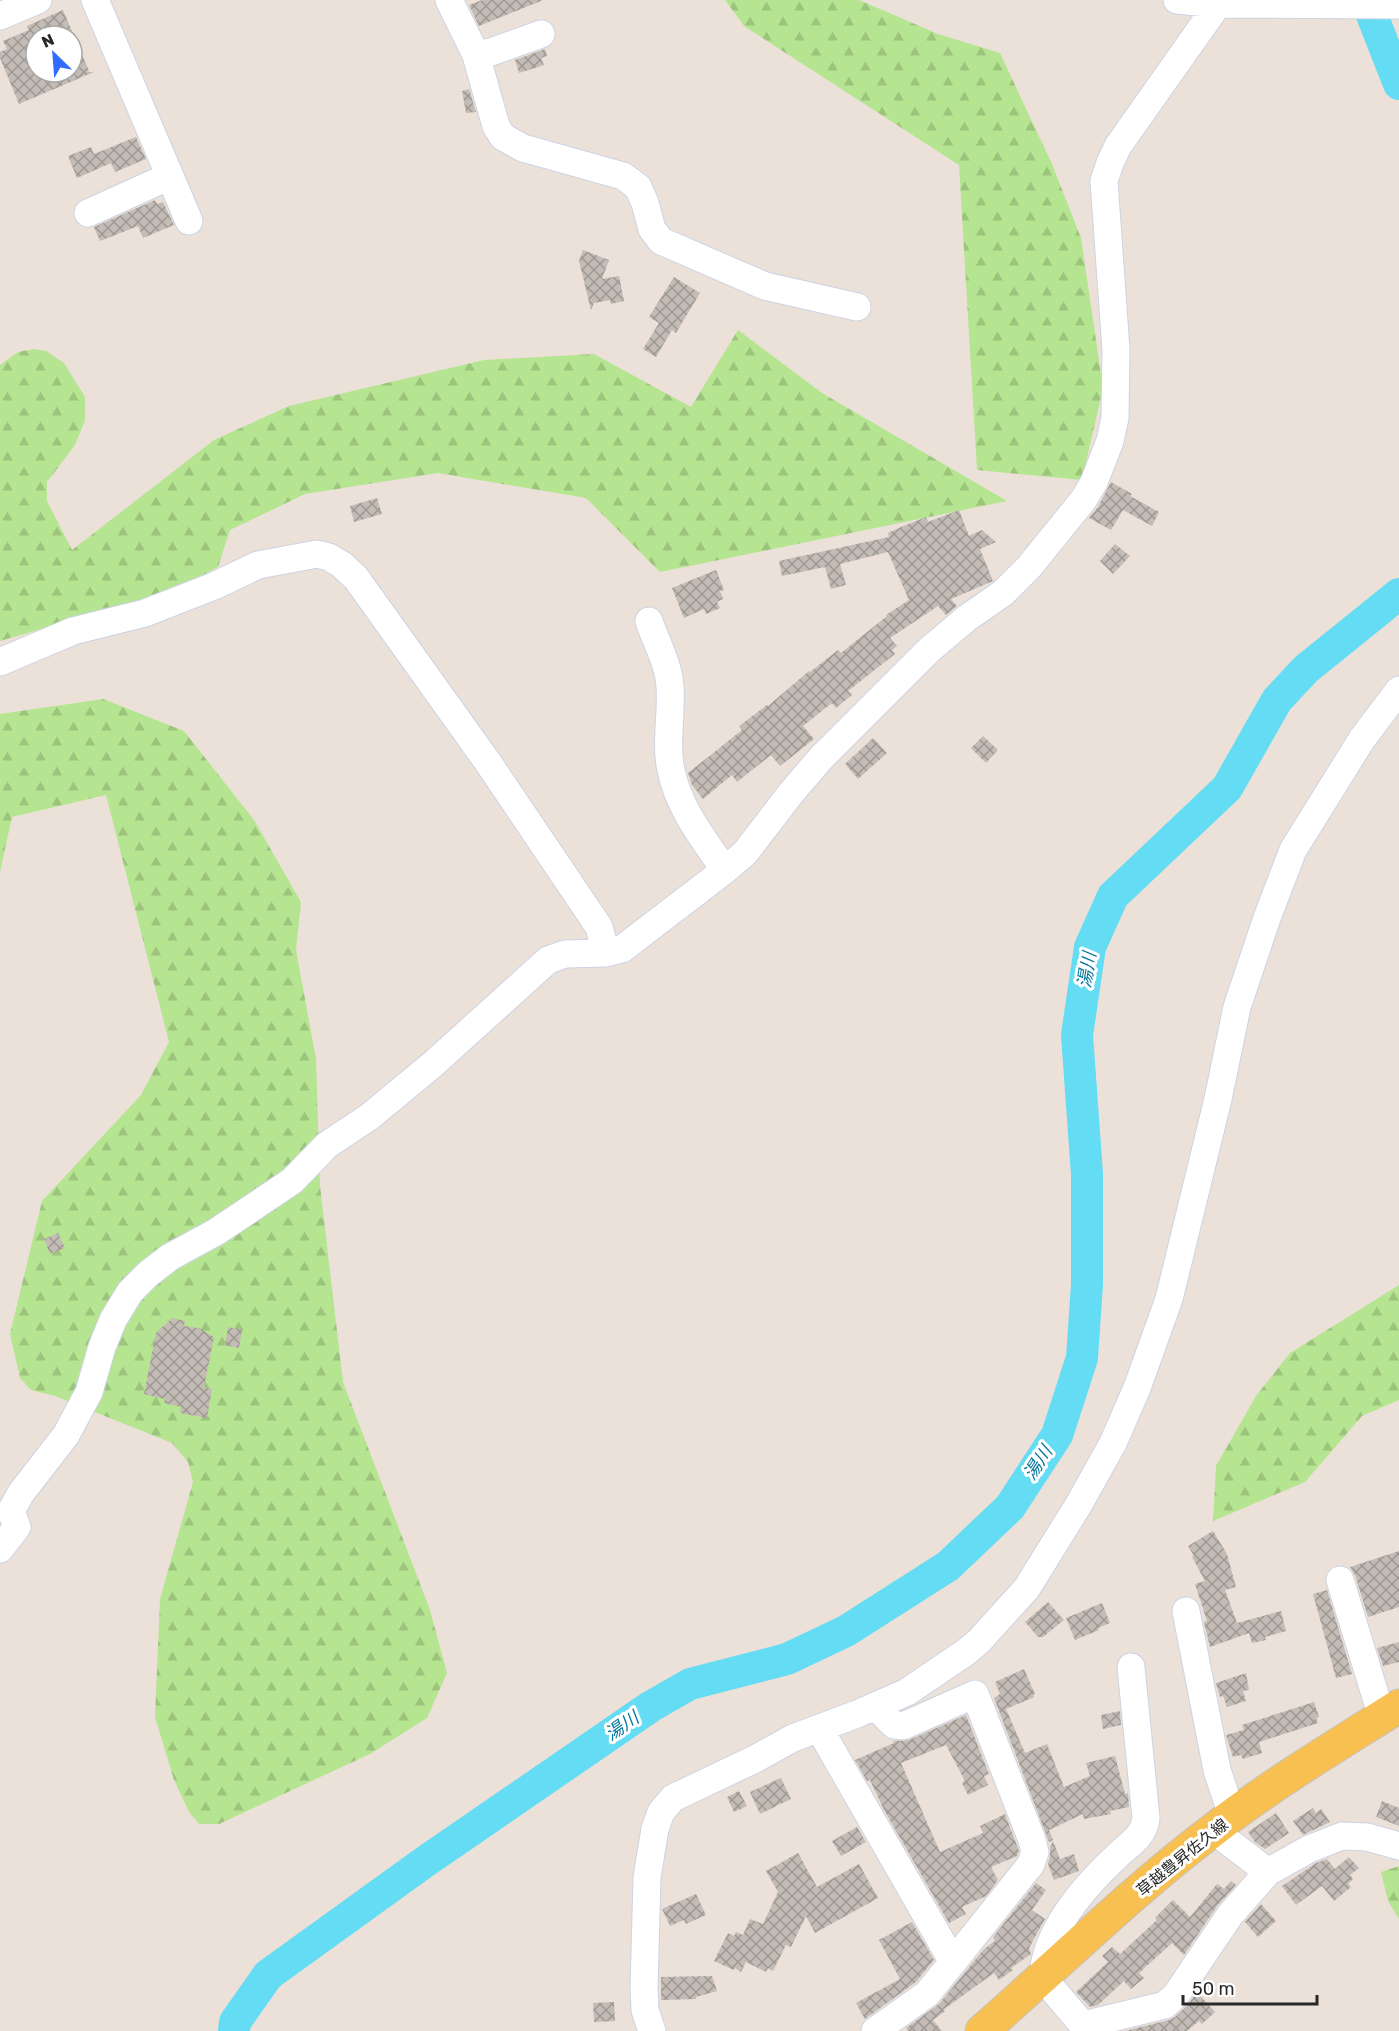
<svg xmlns="http://www.w3.org/2000/svg" width="1399" height="2031" viewBox="0 0 1399 2031" font-family="Rubik,'Noto Sans JP',sans-serif">
<defs>
<pattern id="forest-firs" width="22" height="20" patternUnits="userSpaceOnUse" patternTransform="scale(1.5)"><rect width="22" height="20" fill="#b6e591"/><path d="M5 1l3.5 6h-7zM16 11l3.5 6h-7z" fill="#9cc47d"/></pattern>
<pattern id="building-cross-hatch" width="8" height="8" patternUnits="userSpaceOnUse" patternTransform="scale(1.5)"><rect width="8" height="8" fill="#c3bbb5"/><path d="M0 0l8 8M0 8l8-8" fill="none" stroke="#9e9893"/></pattern>
</defs>
<rect width="100%" height="100%" fill="#ebe1d8"/>
<!-- forest -->
<path fill="url(#forest-firs)" d="M725 0H859L938 34 1000 53 1052 164 1081 238 1103 388 1082 480 977 470 959 165 744 26Z
M738 330 822 393 1007 501 660 572 586 498 438 473 305 494 230 530 218 567 172 591 0 641V365L18 352 34 349 46 351 64 363 85 397V420L75 445 47 482V501L72 550 214 440 289 406 484 360 594 354 691 407Z
M103 699 184 731 254 820 301 902 296 950 316 1059 320 1186 343 1382 430 1610 447 1673 427 1718 370 1754 219 1824H199L189 1812 174 1780 155 1717 160 1599 193 1482 188 1462 172 1443 55 1396 31 1390 20 1378 10 1334 42 1201 141 1095 169 1042 106 795 12 817 0 872V714Z
M1399 1285V1400L1362 1416 1305 1482 1213 1521 1216 1466 1256 1396 1290 1353Z
M1399 1866V1919L1388 1901 1381 1872Z"/>
<g fill="none" stroke-linecap="round" stroke-linejoin="round">
<!-- river -->
<path stroke="#64dcf4" stroke-width="32" d="M1366 0 1399 84
M234 2031 235 2022 268 1975 426 1861 650 1707 690 1684 787 1659 846 1631 948 1566 1010 1507 1057 1435 1082 1358 1087 1284V1174L1077 1035 1090 947 1113 896 1227 788 1277 700 1306 669 1399 594"/>
</g>
<!-- building -->
<path fill="url(#building-cross-hatch)" fill-rule="evenodd" d="M482 0H541V1L479 26 469 5Z
M63 10 89 71 86 72H94L19 104 0 58V52L7 49 3 41 29 30 27 26ZM36 36H72V72H36Z
M545 49 547 56 541 58 544 65 519 73 515 60Z
M469 89 476 112 466 113 462 91Z
M136 137 146 159 115 172 111 163 77 178 68 156 91 147 94 154Z
M155 200 157 204 163 202 174 225 143 238 138 226 100 241 94 227Z
M583 250 609 260 602 279 619 276 624 301 611 304 610 300 594 303 591 310 579 261Z
M674 277 700 293 676 333 672 330 656 357 643 349 659 323 649 317Z
M1111 482 1132 494 1130 496 1159 512 1152 526 1123 510 1111 530 1089 518 1098 507Z
M377 498 382 514 354 522 350 506Z
M959 510 969 536 982 530 996 542 980 549 993 581 951 599 957 606 946 615 938 606 890 638 897 646 892 650 895 654 848 691 852 695 836 708 832 703 803 726 814 739 780 766 771 755 737 782 732 775 703 799 692 785 688 773 742 730 739 726 767 705 768 706 809 671 810 672 838 650 841 653 887 616 886 615 909 600 888 552 840 564 846 585 831 589 825 567 782 576 779 561 889 537 888 533 901 527 926 517 928 522Z
M1115 544 1130 556 1113 574 1100 561Z
M716 570 724 590 720 591 723 599 717 602 720 608 706 614 704 609 684 618 672 588Z
M983 736 998 750 986 763 971 748Z
M873 738 887 753 858 779 845 764Z
M58 1233 65 1248 50 1254 44 1239Z
M172 1318 185 1321 184 1326 199 1328 214 1337 204 1387 212 1389 207 1418 180 1413 181 1407 164 1403 165 1399 144 1394 156 1333Z
M228 1327 242 1330 239 1348 225 1345Z
M1213 1531 1227 1554 1236 1587 1225 1590 1237 1623 1281 1611 1286 1631 1265 1637 1266 1640 1252 1643 1249 1633 1210 1647 1204 1622 1207 1621 1195 1584 1205 1581 1192 1557 1194 1556 1188 1546Z
M1399 1551V1607L1368 1617 1355 1575 1350 1567Z
M1327 1590 1352 1674 1336 1678 1313 1594Z
M1048 1602 1064 1620 1043 1637H1038L1025 1622Z
M1102 1603 1110 1623 1098 1628 1099 1630 1075 1640 1066 1618Z
M1399 1642V1662L1383 1666 1377 1648Z
M1024 1669 1035 1694 1033 1695 1034 1697 1006 1709 1025 1753 1047 1744 1064 1787 1090 1776 1086 1763 1115 1756 1125 1794 1128 1793 1129 1807 1110 1811 1111 1814 1084 1819 1083 1814 1049 1830 1053 1840 1049 1842 994 1698 1000 1694 995 1682Z
M1246 1673 1249 1690 1243 1691 1246 1701 1227 1707 1223 1696 1220 1697 1216 1683Z
M1314 1702 1319 1717 1316 1718 1318 1723 1259 1742 1262 1753 1243 1759 1241 1755 1233 1757 1226 1735 1244 1730 1242 1725Z
M1120 1711 1121 1725 1103 1729 1101 1715Z
M966 1715 989 1774 984 1776 988 1785 968 1795 962 1783 965 1781 946 1745 901 1763 940 1852 983 1833 980 1826 1005 1814 1019 1851 1017 1856 991 1867 998 1880 986 1896 962 1907 966 1914 949 1923 884 1810 870 1780 867 1781 855 1760 894 1743 893 1741 909 1740Z
M781 1778 791 1799 760 1814 750 1792Z
M739 1791 747 1806 734 1812 727 1797Z
M1382 1801 1399 1808V1826L1376 1817Z
M1313 1808 1316 1813 1321 1809 1330 1822 1303 1835 1293 1821Z
M1276 1813 1289 1833 1265 1849 1255 1842 1248 1832Z
M857 1827 866 1842 841 1856 832 1841Z
M1053 1841 1060 1859 1074 1854 1079 1871 1054 1880 1048 1864 1050 1856V1847Z
M798 1853 817 1887 859 1864 878 1898 815 1933 806 1916 791 1947 786 1945 773 1971 768 1968 766 1972 746 1962 741 1972 735 1968 734 1970 714 1961 728 1933 734 1936 736 1932 743 1935 750 1919 763 1924 778 1892 766 1871Z
M1349 1857 1359 1868 1350 1875 1353 1879 1348 1884 1351 1887 1334 1901 1322 1886 1296 1905 1282 1886 1316 1863 1327 1859 1335 1869Z
M1231 1881 1236 1885 1217 1906 1184 1955 1172 1943 1139 1973 1144 1978 1131 1989 1124 1981 1098 2005 1090 2007 1076 1992 1108 1962 1102 1956 1112 1947 1120 1954 1157 1920 1155 1918 1173 1900 1190 1917 1217 1884 1224 1889Z
M1036 1883 1046 1890 1032 1910 1045 1919 1029 1948 1031 1954 1011 1968 1013 1970 999 1980 994 1973 943 2010 945 2011 933 2020 942 2031H908L906 2028 939 2004 984 1949 995 1941 993 1937Z
M696 1894 706 1915 686 1924 684 1920 670 1926 662 1909Z
M1261 1904 1276 1921 1258 1937 1245 1922Z
M912 1922 934 1960 916 1982 865 2019 856 2003 900 1979 879 1940Z
M712 1976 717 1991 696 1997V1999L661 2000V1977Z
M1197 1992 1215 2012 1202 2024 1199 2021 1187 2031H1125L1169 2020 1175 2017 1187 2006Z
M614 2002 615 2021 594 2022 593 2003Z"/>
<g fill="none" stroke-linecap="round" stroke-linejoin="round">
<defs>
<path id="minor" d="M95 0 189 221
M449 0 476 55 496 126 503 137 523 148 623 176 638 187 645 203 652 229 661 241 765 286 857 307
M1177 0 1218 4 1399 5
M0 16 38 0
M476 55 491 52 541 34
M88 213 170 176
M649 621C656 642 669 665 670 687 672 714 665 743 671 770 678 807 704 840 725 870
M0 662 73 631 145 613 214 586 258 565 317 554 329 557 342 565 356 578 487 761 599 927 606 953
M0 1549 17 1527 11 1511 21 1493 66 1435 89 1392 102 1347 113 1320 130 1292 148 1274 170 1257 216 1232 292 1181 327 1145 369 1117 432 1065 548 960 565 954 606 953 622 949 725 870 745 853 791 793 821 758 929 650 967 618 1003 593 1029 567 1084 499 1094 482 1110 441 1115 418 1116 350 1104 181 1110 163 1118 146 1221 0
M1340 1580 1382 1717
M1186 1611 1217 1770 1232 1815
M875 1706 894 1725 903 1726 975 1694 1032 1840 1035 1852 1031 1864 953 1962
M819 1728 953 1962 927 1994 875 2031
M1213 1830 1268 1872
M1083 2025 1165 2005 1176 1995 1230 1915 1268 1872 1309 1849 1342 1836 1367 1837 1399 1846
M652 2031 645 2010 644 1988 647 1877 655 1829 661 1812 673 1798 755 1759 793 1738 857 1714 907 1692 966 1652 979 1641 1027 1588 1079 1504 1113 1443 1137 1388 1169 1299 1218 1099 1237 1007 1267 918 1293 850 1362 739 1399 690
M1088 2031 1043 1978C1044 1932 1084 1887 1116 1857 1129 1844 1144 1837 1146 1818L1131 1667"/>
<path id="major" d="M982 2031C1059 1964 1132 1891 1213 1830 1272 1784 1336 1746 1399 1706"/>
</defs>
<!-- minor casing -->
<use href="#minor" stroke="#cdd3e2" stroke-width="29"/>
<!-- major casing -->
<use href="#major" stroke="#c3c3c3" stroke-width="35"/>
<!-- minor -->
<use href="#minor" stroke="#fff" stroke-width="27"/>
<!-- major -->
<use href="#major" stroke="#f7c051" stroke-width="33"/>
</g>
<g text-anchor="middle" stroke-width="6" stroke-linejoin="round" paint-order="stroke">
<!-- street labels -->
<g font-size="16" fill="#282828" stroke="#fff">
<text transform="translate(1182 1857) rotate(-39)" y="6">草越豊昇佐久線</text>
</g>
<!-- water labels -->
<g font-size="18" font-style="italic" fill="#07779d" stroke="#fff">
<text transform="translate(1087 970) rotate(-81)" y="6">湯川</text>
<text transform="translate(1038 1463) rotate(-57)" y="6">湯川</text>
<text transform="translate(622 1726) rotate(-35)" y="6">湯川</text>
</g>
</g>
<!-- north arrow -->
<g transform="translate(54 54) rotate(335)"><circle r="28" fill="#ffffff" stroke="#a9a9a9" stroke-width="1.5"/>
<path d="M0-4.5L10 22L0 15L-10 22Z" fill="#316bff"/>
<text y="-9" font-size="16" font-weight="bold" text-anchor="middle" fill="#282828">N</text>
</g>
<!-- scale -->
<path d="M1183 1995v9h134v-9" fill="none" stroke="#282828" stroke-width="3"/>
<text x="1192" y="1995" font-size="18" fill="#282828" stroke="#ffffff" stroke-width="4.5" paint-order="stroke">50 m</text>
</svg>
